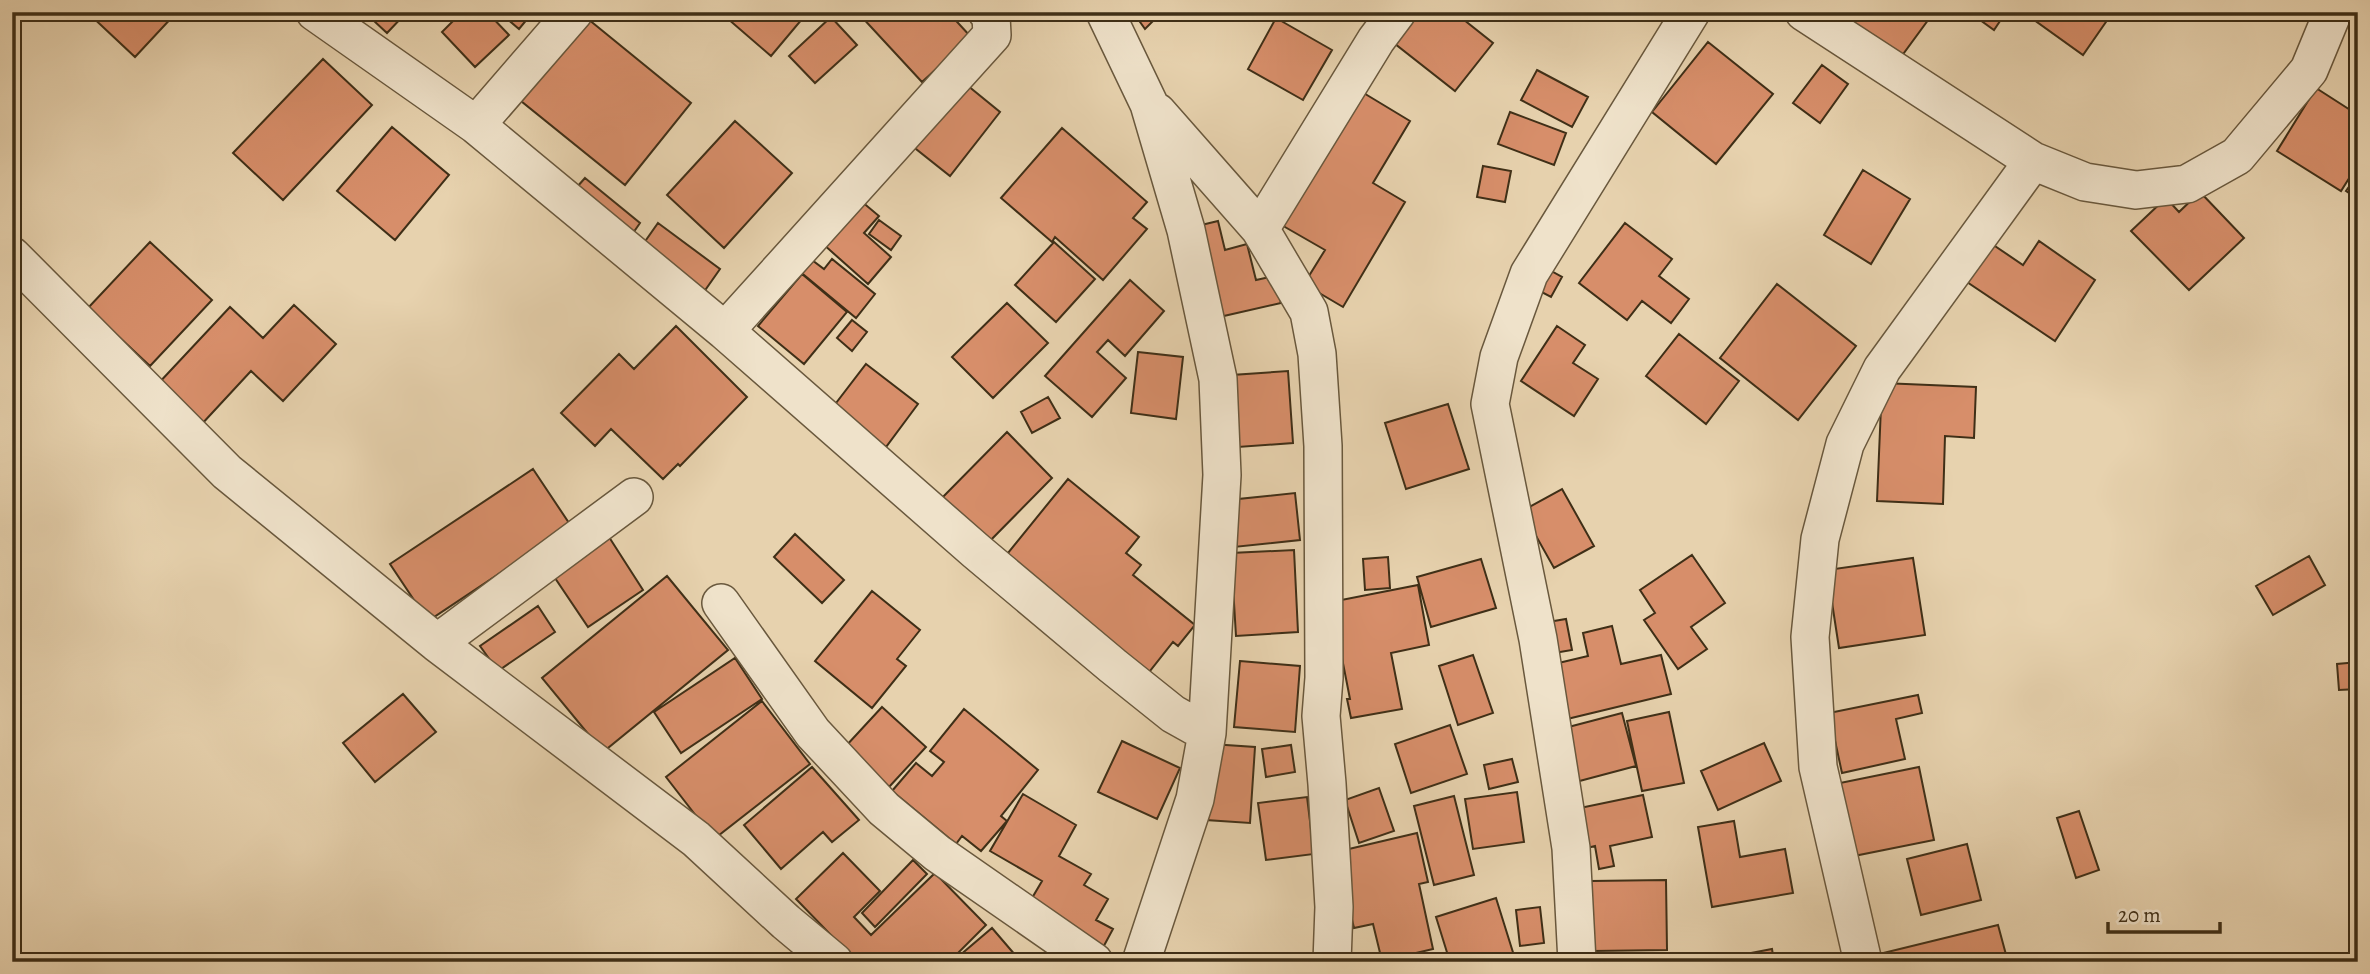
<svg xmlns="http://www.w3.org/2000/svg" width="2370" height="974" viewBox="0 0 2370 974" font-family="Alegreya,serif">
<rect width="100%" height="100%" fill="#e7d2ae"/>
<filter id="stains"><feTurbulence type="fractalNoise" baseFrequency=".00286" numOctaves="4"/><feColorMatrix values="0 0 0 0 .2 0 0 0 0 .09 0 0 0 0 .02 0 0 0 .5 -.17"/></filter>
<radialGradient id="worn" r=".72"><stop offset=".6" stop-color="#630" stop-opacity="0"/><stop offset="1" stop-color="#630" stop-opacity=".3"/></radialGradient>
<!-- building -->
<path fill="#d78e6a" stroke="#3f2f17" stroke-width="2" d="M87 12H175L176 13 135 57Z
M382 12H403L405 14 387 33 374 21Z
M462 12H487L509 35 475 67 442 32Z
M499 12H533L519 29Z
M720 12H808L771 56Z
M861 12H948L971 37 922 82 859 14Z
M1133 12H1162L1145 29Z
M1404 12H1454L1493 43 1455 91 1385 36Z
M1834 12H1934L1898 61Z
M1969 12H2006L1994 30Z
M2023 12H2099L2108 19 2083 55Z
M831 17 857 45 815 83 789 56Z
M1276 18 1332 50 1303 100 1248 69Z
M588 19 691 103 625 185 521 101Z
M1708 42 1773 94 1716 164 1652 112Z
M323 59 372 105 283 200 233 153Z
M1822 65 1848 84 1820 123 1793 103Z
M1537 70 1588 97 1572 127 1521 100Z
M962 81 1000 112 950 176 911 145Z
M2316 88 2358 115V164L2341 191 2277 151Z
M1357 89 1410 121 1373 183 1405 202 1343 307 1304 284 1325 250 1278 223Z
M1510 112 1566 133 1554 165 1498 144Z
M735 121 792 173 724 248 667 195Z
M392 127 449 175 395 240 337 191Z
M1062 128 1147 202 1133 218 1147 229 1103 280 1055 237 1052 242 1001 198Z
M1483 166 1511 171 1505 202 1477 197Z
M1863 170 1910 199 1871 264 1824 235Z
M2358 174V199L2346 191Z
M585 178 640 223 633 233 577 187Z
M2200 192 2244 238 2189 290 2131 231 2166 198 2179 212Z
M861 201 879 216 864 233 891 257 868 284 823 244Z
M879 220 901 236 891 250 869 234Z
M1218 221 1225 250 1247 244 1256 280 1274 276 1281 303 1215 318 1193 227Z
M658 223 720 269 701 296 639 250Z
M1625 223 1672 259 1659 276 1689 299 1671 323 1642 301 1627 320 1579 283Z
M1986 240 2023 265 2039 241 2095 280 2055 341 1961 278Z
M150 242 212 300 150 366 88 308Z
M1054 242 1095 279 1056 322 1015 285Z
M808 257 824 269 832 259 875 294 856 318 798 270Z
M1544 267 1562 277 1551 297 1532 287Z
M802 274 847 312 804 364 758 326Z
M1130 280 1164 311 1125 356 1108 340 1097 352 1126 378 1092 417 1045 376Z
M1777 284 1856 346 1798 420 1720 358Z
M1007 303 1048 343 993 398 952 357Z
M294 305 336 344 283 401 251 371 200 426 156 386 230 307 263 338Z
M852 320 867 332 852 351 837 338Z
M676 326 747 397 680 466 678 464 663 479 611 429 595 446 561 413 619 354 634 369Z
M1557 326 1585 345 1573 363 1598 379 1574 416 1521 381Z
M1679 334 1739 381 1706 424 1646 376Z
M1138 352 1183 357 1176 419 1131 413Z
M866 364 918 404 886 447 833 407Z
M1288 371 1293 443 1238 447 1232 375Z
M1882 383 1976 387 1974 438 1945 436 1943 504 1877 501Z
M1048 397 1060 418 1032 433 1021 412Z
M1448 404 1469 469 1406 489 1385 423Z
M1007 432 1052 478 979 552 933 507Z
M533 469 571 526 428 621 390 564Z
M1068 479 1139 537 1126 553 1141 565 1133 575 1195 625 1178 646 1173 642 1142 681 999 564Z
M1562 489 1594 546 1554 568 1522 511Z
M1295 493 1300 540 1234 547 1229 500Z
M795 534 844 580 822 603 774 557Z
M609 537 643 590 588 627 553 575Z
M1294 550 1298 632 1236 636 1231 553Z
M1692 555 1725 603 1691 627 1707 649 1678 669 1644 620 1655 613 1640 590Z
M2309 556 2325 585 2273 615 2256 586Z
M1388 557 1390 588 1365 590 1363 559Z
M1913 558 1925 635 1839 648 1827 570Z
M1481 559 1496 608 1431 627 1417 577Z
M667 576 728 650 603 752 542 678Z
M1418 585 1429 645 1391 653 1402 709 1351 718 1347 699H1350L1331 602Z
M872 591 920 630 897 659 906 666 872 708 815 661Z
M538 606 555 632 498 671 480 646Z
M1566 619 1572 650 1548 654 1542 623Z
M1612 626 1621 664 1661 655 1671 694 1563 720 1550 665 1588 656 1583 633Z
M1473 655 1493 713 1458 725 1439 666Z
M735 658 762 699 681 753 654 712Z
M1240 661 1300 666 1295 732 1234 727Z
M2358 662V689L2339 690 2337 664Z
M403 694 436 732 375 782 343 743Z
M1918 695 1922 713 1896 719 1905 759 1842 773 1829 713Z
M762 701 810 764 714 839 666 777Z
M882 707 926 747 889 787 845 747Z
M964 709 1038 770 1001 816 1007 821 981 851 962 836 956 844 892 791 916 763 932 776 944 762 930 751Z
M1669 712 1684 783 1642 791 1627 721Z
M1622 713 1636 766 1572 783 1557 730Z
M1450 725 1467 774 1411 793 1395 744Z
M1122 741 1180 768 1157 819 1098 792Z
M1764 743 1781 781 1718 810 1701 771Z
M1211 744 1255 747 1250 823 1206 820Z
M1291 745 1295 772 1266 777 1262 749Z
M1512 759 1518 782 1489 789 1484 765Z
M812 767 859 820 832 842 823 832 781 869 744 825Z
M1919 767 1934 840 1854 856 1840 783Z
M1379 788 1394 831 1359 843 1345 800Z
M1517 792 1524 842 1473 849 1465 799Z
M1023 794 1076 825 1059 856 1091 874 1084 885 1108 899 1096 920 1113 929 1100 953 1025 910 1042 881 990 851Z
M1643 795 1652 837 1610 846 1614 866 1599 869 1595 846 1583 849 1575 809Z
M1454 796 1474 875 1434 885 1414 806Z
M1307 797 1314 854 1266 860 1258 803Z
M2079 811 2099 870 2076 878 2057 818Z
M1734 821 1740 857 1785 849 1793 893 1712 907 1698 827Z
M1417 833 1428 882 1419 884 1433 949 1382 961 1373 924 1354 928 1336 852Z
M1967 844 1981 900 1921 915 1907 859Z
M843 853 880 891 854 917 871 935 935 873 986 925 949 962H857L796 899Z
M913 860 927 874 875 927 862 913Z
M1666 880 1667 950 1592 951 1591 881Z
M1496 898 1516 962H1450L1436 917Z
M1540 907 1544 943 1520 946 1516 910Z
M1998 925 2008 962H1872L1871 956Z
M992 928 1016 956 1009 962H952Z
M1772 949 1774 962H1731L1730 957Z"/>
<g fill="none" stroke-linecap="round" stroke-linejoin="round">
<defs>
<path id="minor" d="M315 12 476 125 725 331 976 551 1113 666 1173 714 1207 733
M1105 12 1149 104 1186 230 1218 379 1222 475 1207 733 1195 799 1141 962
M1804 12 2033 161 2085 182 2136 190 2187 184 2237 156 2309 70 2333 12
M1157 112 1260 229 1309 312 1317 354 1323 446 1324 678 1321 716 1327 784 1334 907 1332 962
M476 125 574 12
M1260 229 1376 40 1397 12
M12 256 227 472 437 643
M725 331 992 35 991 16 987 12
M634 497 437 643 696 839 786 922 834 962
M721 603 813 733 884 809 937 853 1094 962
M1577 962 1571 848 1538 639 1490 404 1499 357 1529 274 1691 12
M1863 962 1818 767 1810 637 1820 539 1845 444 1882 369 2033 161"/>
</defs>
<!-- minor casing -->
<use href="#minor" stroke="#69583d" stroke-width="40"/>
<!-- minor -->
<use href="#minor" stroke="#efe2ca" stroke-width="37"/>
</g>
<!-- margin -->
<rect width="2370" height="974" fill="none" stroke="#e7d2ae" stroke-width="42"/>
<rect x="14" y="14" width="2342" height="946" fill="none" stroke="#3f2f17" stroke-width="3.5"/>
<rect x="21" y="21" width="2328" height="932" fill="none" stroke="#3f2f17" stroke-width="2"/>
<!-- scale -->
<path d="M2108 922v10h112v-10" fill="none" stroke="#3f2f17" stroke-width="3.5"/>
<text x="2118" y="922" font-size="21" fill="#3f2f17" stroke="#efe2ca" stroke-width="5" paint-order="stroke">20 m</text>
<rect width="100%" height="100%" filter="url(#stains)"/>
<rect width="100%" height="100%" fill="url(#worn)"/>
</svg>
